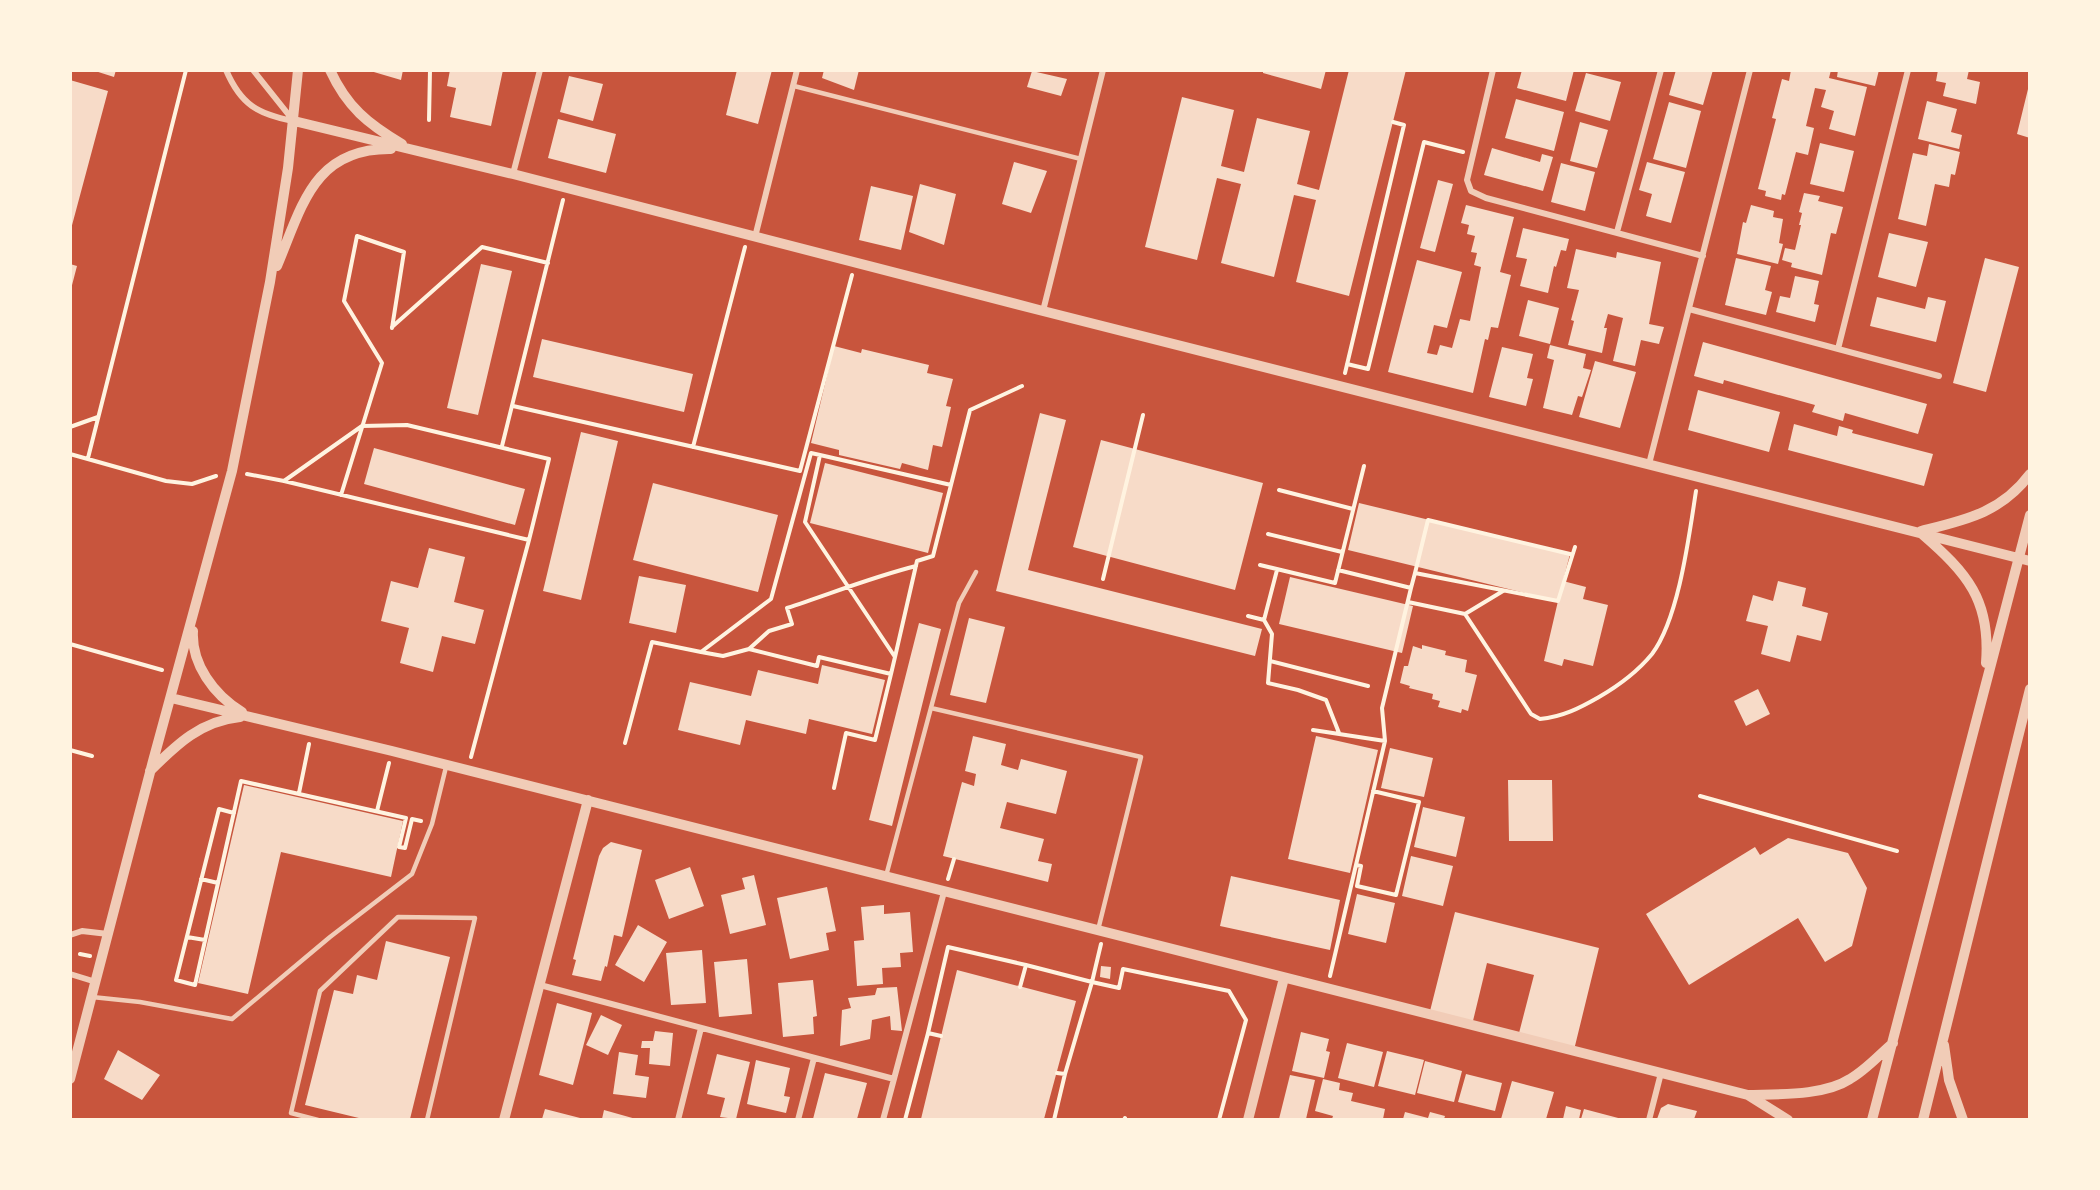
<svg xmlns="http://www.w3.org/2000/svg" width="2100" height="1190" viewBox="0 0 2100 1190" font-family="Overpass,sans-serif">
<rect width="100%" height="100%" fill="#c8553d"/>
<!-- building -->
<path fill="#f7dbc8" d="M92 70H116L114 77Z
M367 70H403L401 80Z
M450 70H503L491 126 450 117 456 88 447 86Z
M737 70H772L758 124 726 115Z
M824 70H859L854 90 822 78Z
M1263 70H1326L1321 89 1263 73Z
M1349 70H1406L1349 296 1296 282 1316 200 1294 195 1274 277 1221 263 1241 184 1217 178 1197 260 1145 247 1182 97 1234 110 1221 166 1244 172 1257 118 1310 131 1297 184 1319 190Z
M1522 70H1574L1566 101 1517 88Z
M1676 70H1713L1703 105 1669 95Z
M1791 70H1831L1829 78 1867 87 1855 136 1829 129 1834 111 1821 107 1826 90 1815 88 1806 126 1814 128 1808 155 1796 152 1785 195 1782 194 1781 200 1765 196 1766 191 1758 189 1776 119 1772 118 1782 79 1789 81Z
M1838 70H1879L1875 86 1837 77Z
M1938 70H1969L1967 79 1980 82 1976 104 1943 96 1946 83 1936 81Z
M1032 71 1067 79 1061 96 1027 87Z
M1586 73 1621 82 1610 121 1575 111Z
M569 76 603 84 593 121 560 112Z
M70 80 108 91 71 229H70Z
M2029 85H2030V138L2017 134Z
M1516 99 1564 112 1554 151 1505 138Z
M1927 101 1957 109 1951 132 1962 135 1959 149 1918 139Z
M1669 102 1701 111 1686 168 1653 159Z
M558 119 616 134 606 173 548 158Z
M1580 122 1608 130 1597 168 1570 161Z
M1820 143 1854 151 1844 192 1810 184Z
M1929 144 1960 152 1955 175 1951 174 1949 187 1935 184 1926 226 1898 219 1913 153 1927 156Z
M1492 148 1540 162 1542 154 1553 157 1543 191 1484 175Z
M1014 162 1047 171 1031 213 1002 204Z
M1647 162 1685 172 1671 223 1646 216 1652 194 1639 190Z
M1561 163 1595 172 1585 211 1551 202Z
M1438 180 1453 184 1435 252 1420 248Z
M920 184 956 194 944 245 909 232Z
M871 186 913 196 901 250 859 240Z
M1804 193 1820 196 1818 201 1843 207 1836 234 1831 233 1822 275 1791 267 1792 263 1782 260 1785 248 1795 250 1801 225H1799L1802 213 1799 212Z
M1466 205 1514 217 1500 272 1511 275 1498 328 1491 327 1488 340 1485 339 1473 393 1388 372 1417 260 1462 272 1447 328 1434 325 1427 353 1437 355 1440 345 1452 348 1460 319 1470 321 1481 267 1474 265 1477 253 1471 252 1475 236 1467 234 1469 225 1461 223Z
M1751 205 1774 211 1773 217 1783 219 1779 243 1783 244 1778 264 1737 254 1743 222 1746 223Z
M1523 228 1569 239 1566 251 1561 250 1556 267 1554 266 1548 293 1520 286 1527 259 1516 257Z
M1889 233 1928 242 1916 287 1878 277Z
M1576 249 1616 258 1617 252 1661 262 1649 324 1664 327 1659 344 1641 340 1635 366 1613 361 1623 318 1608 314 1604 328H1607L1602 353 1568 345 1574 321 1571 320 1579 290 1567 288Z
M1736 258 1771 266 1765 290 1772 292 1766 315 1725 305Z
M1985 258 2019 267 1986 392 1953 383Z
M70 264 77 266 71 289H70Z
M481 264 512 271 478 415 447 408Z
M1795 276 1819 281 1814 304 1819 305 1815 322 1776 312 1780 296 1790 298Z
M1877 297 1925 309 1928 297 1946 301 1936 342 1870 326Z
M1528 300 1559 308 1550 344 1519 336Z
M542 339 693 374 684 412 533 377Z
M1703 342 1927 404 1918 434 1845 413 1843 421 1812 412 1815 405 1724 380 1723 384 1694 376Z
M1550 345 1586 354 1583 368 1591 370 1582 397 1578 396 1572 415 1543 408 1554 360 1547 358Z
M834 346 861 353 862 349 929 365 927 373 953 379 946 406 951 407 942 447 933 445 928 470 902 463 900 469 839 455V450L811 443Z
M1502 347 1533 354 1527 378 1533 379 1526 406 1489 397Z
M1595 361 1636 372 1620 428 1579 417Z
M1698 390 1780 412 1769 452 1688 430Z
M1040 413 1066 420 1028 570 1262 629 1255 656 996 591Z
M1794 424 1837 436 1839 426 1853 430 1852 433 1933 454 1924 486 1788 450Z
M581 432 618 441 581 600 543 591Z
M1101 440 1263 483 1235 590 1073 547Z
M374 448 525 489 515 525 364 484Z
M825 463 943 493 928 553 810 523Z
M653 483 778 515 758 592 633 560Z
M1359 503 1570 554 1563 581 1586 587 1583 599 1608 605 1593 666 1564 659 1562 666 1544 661 1558 601 1348 550Z
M429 548 465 557 454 602 484 610 475 644 442 636 433 672 400 663 409 628 381 621 391 581 418 588Z
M639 576 686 585 676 633 629 623Z
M1290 577 1413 606 1402 653 1279 624Z
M1778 581 1806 588 1802 606 1828 613 1821 641 1797 635 1790 662 1761 654 1768 626 1746 621 1753 595 1773 601Z
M969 618 1005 627 986 703 950 695Z
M919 623 941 629 892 826 869 820Z
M1422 645 1446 651 1445 655 1467 660 1465 672 1477 675 1468 711 1462 709 1461 713 1438 707 1440 701 1432 699 1433 694 1409 688 1410 686 1400 683 1404 666H1408L1413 646 1422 649Z
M822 665 885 680 872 734 809 719 806 734 746 720 740 745 678 730 690 682 751 696 758 670 818 684Z
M1758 689 1770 714 1746 726 1734 701Z
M973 736 1006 744 1001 765 1018 770 1021 759 1067 771 1056 814 1007 802 1000 828 1044 839 1038 861 1052 864 1048 882 943 856 962 782 974 786 976 774 965 771Z
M1316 736 1378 750 1350 873 1288 859Z
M1390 748 1433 758 1424 797 1381 788Z
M1508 780H1552L1553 841H1509Z
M244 785 403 821 391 877 281 852 248 994 198 983Z
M1423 807 1465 817 1456 857 1414 847Z
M1788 838 1848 853 1867 888 1852 946 1825 962 1798 918 1689 985 1646 914 1755 847 1760 855Z
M611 842 642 850 622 937 614 935 607 967 605 966 601 981 572 975 576 960 573 959 599 856 603 848Z
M1411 856 1453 866 1443 906 1402 896Z
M690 867 704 906 669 919 655 880Z
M754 875 766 925 730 934 721 895 745 889 742 878Z
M1231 876 1340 900 1330 950 1220 926Z
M827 887 836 931 826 933 829 950 790 959 777 898Z
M1357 894 1395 903 1386 943 1348 934Z
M884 905V914L910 912 913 952 900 953 901 967 882 968 883 984 857 986 854 941 864 940 861 907Z
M1455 912 1599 948 1574 1050 1518 1037 1534 975 1487 963 1472 1025 1429 1015Z
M638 925 667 942 644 982 615 965Z
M386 941 450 957 410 1119H363L305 1105 334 990 353 994 357 975 377 980Z
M702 950 706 1003 671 1005 666 953Z
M747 959 752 1014 719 1017 714 962Z
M1101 966 1111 967 1110 979 1100 977Z
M957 970 1076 1001 1044 1119H921Z
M813 980 817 1016 813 1017 814 1034 783 1037 778 983Z
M897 987 902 1031 891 1030 890 1016 872 1020 870 1039 840 1046 842 1010 851 1008 848 998 875 995 877 988Z
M557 1003 592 1013 573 1085 539 1075Z
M601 1015 622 1025 608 1055 586 1045Z
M655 1031 673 1033 670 1066 649 1064 650 1048H641L642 1041H653Z
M1301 1032 1329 1039 1326 1051 1330 1052 1324 1078 1292 1071Z
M1347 1043 1383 1052 1374 1087 1338 1078Z
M118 1050 160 1075 142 1100 104 1079Z
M1387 1051 1424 1060 1415 1095 1378 1086Z
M619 1052 638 1055 635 1075 649 1077 646 1098 613 1094Z
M717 1054 750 1062 736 1119 720 1117 725 1098 707 1094Z
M756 1060 790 1068 784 1096 790 1097 786 1113 747 1104Z
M1425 1061 1462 1071 1454 1102 1417 1093Z
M825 1073 867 1083 857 1119H813Z
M1466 1074 1502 1083 1495 1111 1458 1102Z
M1290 1075 1315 1080 1306 1119H1279Z
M1323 1079 1340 1083 1339 1090 1353 1093 1351 1101 1385 1109 1383 1119H1332L1333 1116 1315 1111Z
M1512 1081 1554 1092 1546 1119H1501Z
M1668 1104 1697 1111 1694 1119H1657L1661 1108Z
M1566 1106 1581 1110 1579 1119H1563Z
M545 1109 584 1119H542Z
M1584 1109 1622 1119H1581Z
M604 1110 636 1119H602Z
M1405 1112 1428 1118 1430 1112 1445 1116 1444 1119H1403Z"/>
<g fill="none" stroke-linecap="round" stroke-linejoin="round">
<!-- path -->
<path stroke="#fff3e0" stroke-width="4" d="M429 120 430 70
M392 327 482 247 548 263
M1347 364 1368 369 1424 142 1463 152
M1345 373 1404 125 1393 122
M513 406 800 471 852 275
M70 427 98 417
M502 446 563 200
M693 447 745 247
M70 454 166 481 192 484 216 476
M820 455 951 485
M88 458 186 70
M247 474 284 481 529 540
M284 481 362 426 407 425 549 459 529 540 471 757
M1279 490 1353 509
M341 495 382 363 344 301 357 236 404 252 392 328
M1268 534 1342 552
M1570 554 1428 520 1415 573 1558 601 1575 547
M1260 565 1335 583 1364 466
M1277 570 1264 620 1272 634 1268 683 1298 690 1326 700 1339 733
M1103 579 1143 415
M1411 588 1415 573
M1408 602 1465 614 1531 714 1540 719C1562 717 1580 708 1599 697 1618 686 1638 671 1652 654 1679 618 1689 536 1696 491
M1465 614 1503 591
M1248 616 1264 620
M70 644 162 670
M749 649 769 631 792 624 787 608C830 594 872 577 916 566
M895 657 917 561 933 556 970 410 1022 386
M1270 661 1368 686
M1313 730 1385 741
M625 743 652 642 701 652 771 599 811 453 820 455 805 522 895 657 891 674 819 657 817 666 749 649 723 656 701 652
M70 750 92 756
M834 788 846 733 875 740 891 674
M299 793 309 744
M1700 796 1897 851
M377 811 389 763
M234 813 219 809 176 980 195 985 241 781 406 818 399 847 405 848 412 819 421 821
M1356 865 1361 866 1357 886 1396 895 1419 802 1373 791
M201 879 218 883
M948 879 954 859
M187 937 205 940
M80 954 90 956
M1330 976 1385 741 1382 708 1411 588 1338 570
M1020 987 1026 965 1092 982 1101 944
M941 1036 928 1033 948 947 1026 965
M1065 1074 1092 982 1119 988 1123 969 1229 991 1246 1020 1219 1120
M905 1120 928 1033
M1054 1120 1065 1074 1057 1073
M1124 1120 1125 1118"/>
<!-- service -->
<path stroke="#f1ccb7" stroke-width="4.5" d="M794 86 1081 159
M931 708 1141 757 1098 930
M886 876 959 603 976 572
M92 997 140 1002 232 1019 330 937 412 874 432 824 446 767
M318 1120 291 1113 320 991 398 917 475 918 427 1120"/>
<!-- minor -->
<path stroke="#f1ccb7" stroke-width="6" d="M226 70C241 105 258 114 293 121
M253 70 292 119
M1493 70 1467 180 1471 191 1486 198 1703 256
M513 174 540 70
M1617 232 1661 70
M755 237 797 70
M1689 309 1939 376
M1043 311 1103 70
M1838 349 1908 70
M1649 464 1750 70
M70 935 82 931 108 934
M70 974 96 982
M540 985 894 1079
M678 1120 701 1028
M798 1120 814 1058
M883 1120 944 892
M1649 1120 1661 1073"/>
<!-- tertiary -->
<path stroke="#f1ccb7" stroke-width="10" d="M330 70C347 107 368 124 402 144
M294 121 513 174 1043 311 2030 561
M277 266C302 207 313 148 391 149
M1921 531C1965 520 2001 513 2030 474
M1922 534C1967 573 1991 600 1986 663
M193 631C191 664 214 695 242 712
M171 698 392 751 1748 1095 1788 1120
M150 771C177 744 201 721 240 717
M1944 1045 1949 1080 1963 1120
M70 1079 153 761 232 471 270 282 288 168 298 70
M1748 1095C1778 1094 1824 1096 1850 1079 1866 1070 1879 1055 1893 1043
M504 1120 588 800
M1248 1120 1284 978
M1872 1120 2030 515
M1923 1120 2030 689"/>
</g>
<!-- border -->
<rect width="2100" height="1190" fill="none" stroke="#fff3e0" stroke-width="144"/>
</svg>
